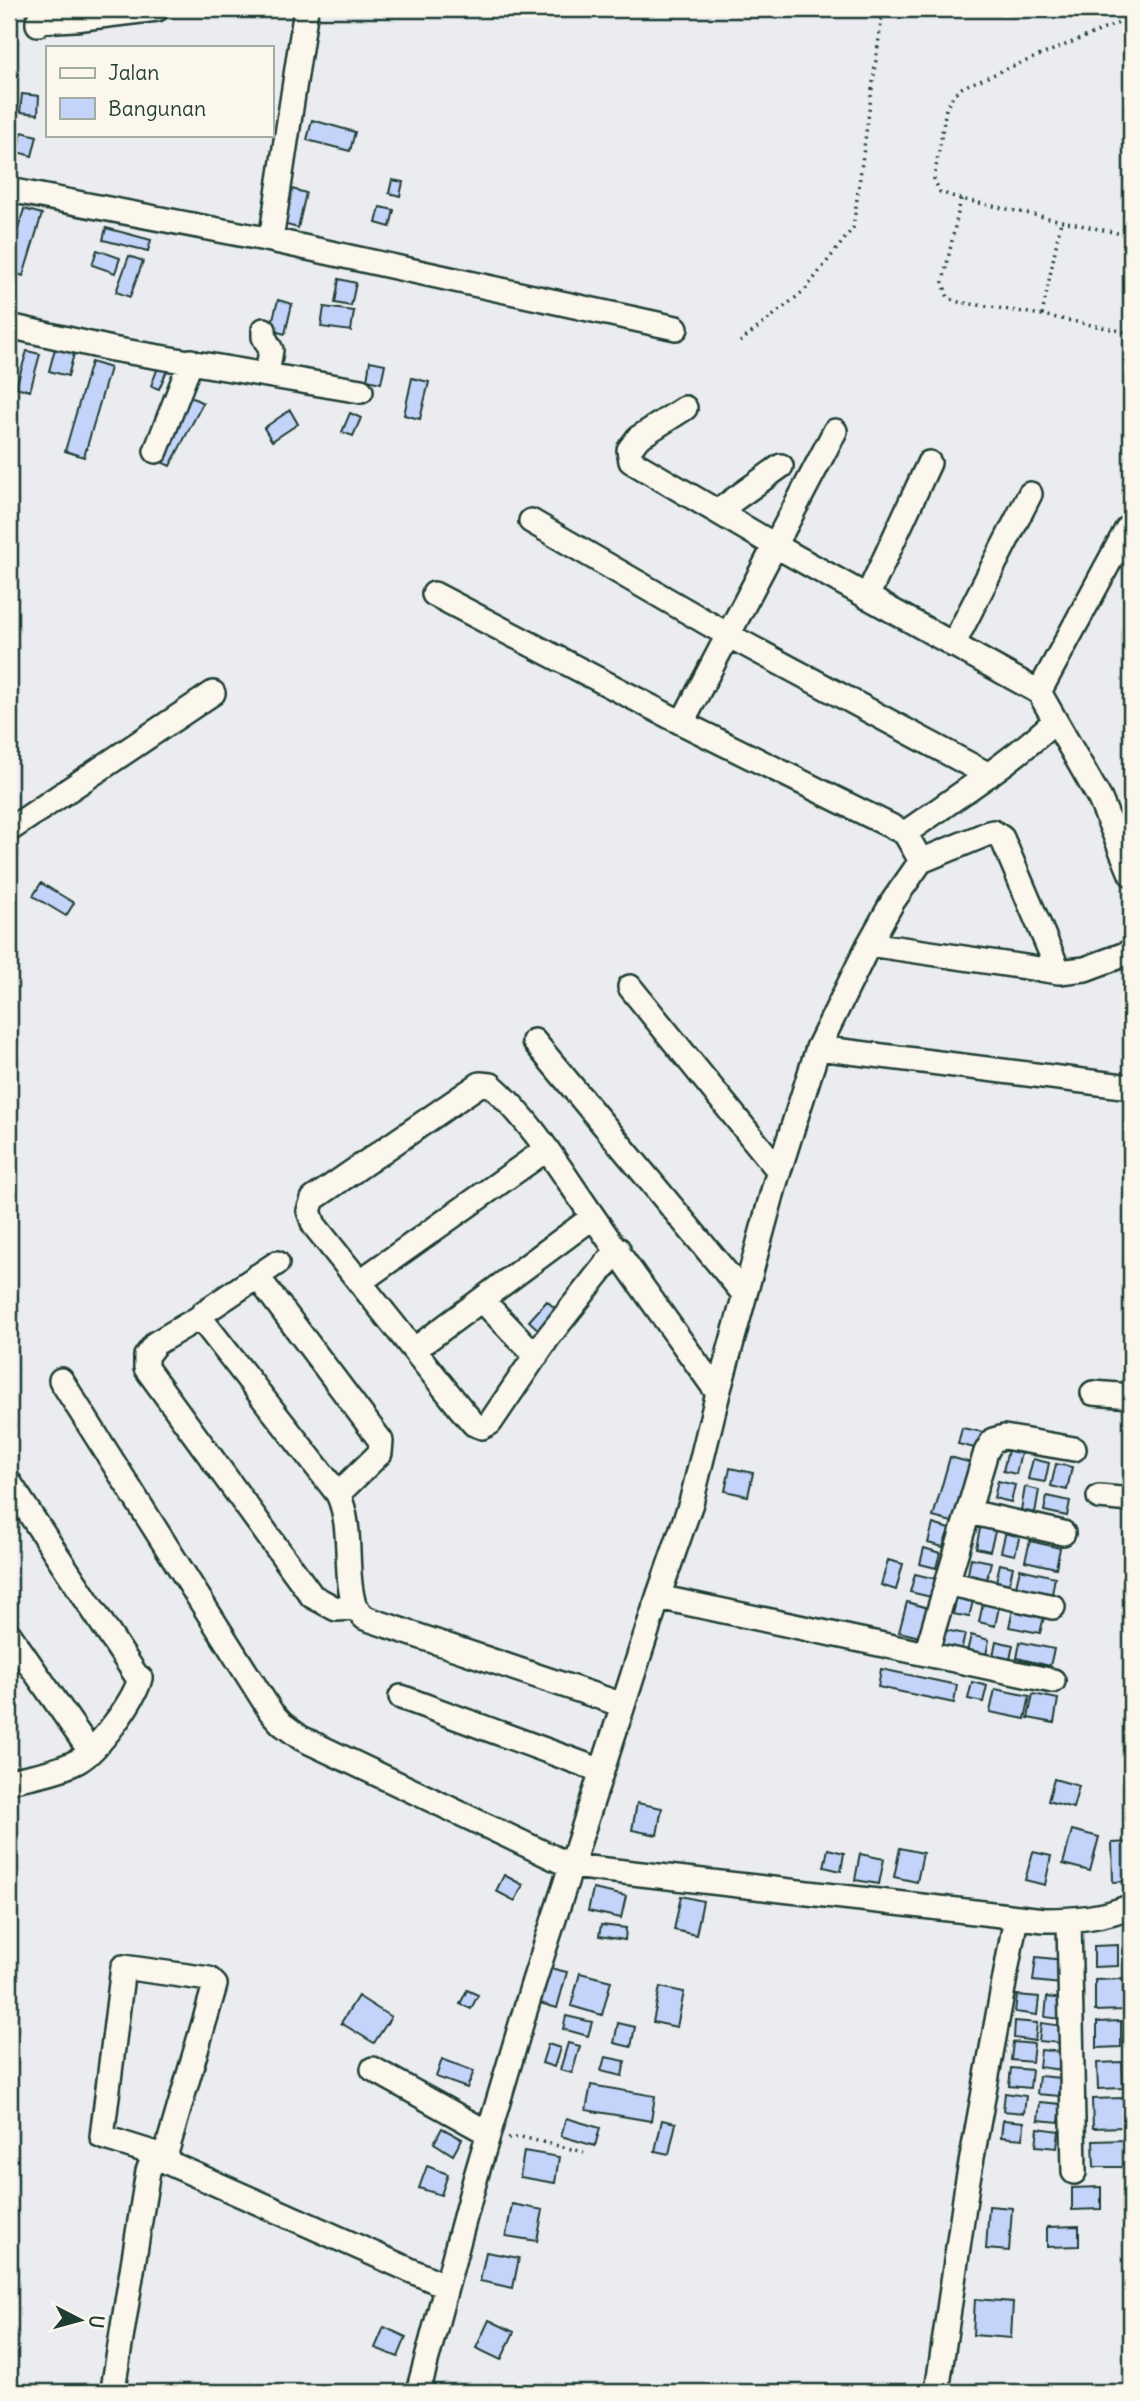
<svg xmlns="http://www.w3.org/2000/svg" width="1140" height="2401" viewBox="0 0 1140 2401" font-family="Delius,sans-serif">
<rect width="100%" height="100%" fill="#eaecf0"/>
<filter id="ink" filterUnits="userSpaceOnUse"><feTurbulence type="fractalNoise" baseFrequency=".0143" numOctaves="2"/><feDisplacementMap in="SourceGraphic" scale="14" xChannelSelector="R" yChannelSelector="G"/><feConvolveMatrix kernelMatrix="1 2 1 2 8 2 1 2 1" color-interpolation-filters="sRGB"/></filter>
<g filter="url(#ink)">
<!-- building -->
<path fill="#c4d3f9" stroke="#1f3d34" stroke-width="2" d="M22 94 39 96 38 114 20 112Z
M312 120 355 132 350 151 307 140Z
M22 132 37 136 32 156 17 152Z
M392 180 403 182 400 196 389 193Z
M292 189 306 193 298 228 283 224Z
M9 199 15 200 10 223H9Z
M380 207 394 210 390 227 376 223Z
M24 209 42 214 23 276 9 271V259Z
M106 228 151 240 148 251 103 240Z
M97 250 120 258 115 273 92 265Z
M129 256 143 261 130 297 116 292Z
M339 279 356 283 351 306 335 303Z
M278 300 292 304 285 334 270 330Z
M324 307 354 311 351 331 321 327Z
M56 345 75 350 68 376 49 371Z
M27 351 40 354 30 391 16 387Z
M370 361 385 364 381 383 367 380Z
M91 362 110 368 84 457 65 451Z
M159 365 168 368 159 389 151 386Z
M412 378 429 382 420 419 404 415Z
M191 397 203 403 170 466 157 460Z
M290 410 298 424 272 441 264 428Z
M350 413 361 418 353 436 342 432Z
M41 883 74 903 66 916 33 896Z
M547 1301 560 1313 542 1333 529 1321Z
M962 1428 983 1432 979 1449 958 1444Z
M1008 1450 1021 1453 1016 1474 1003 1471Z
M950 1457 972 1463 956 1523 933 1517Z
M1033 1459 1049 1463 1045 1482 1028 1479Z
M1056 1464 1072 1467 1067 1490 1051 1486Z
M730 1468 753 1473 748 1496 725 1491Z
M998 1481 1015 1485 1011 1502 994 1498Z
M1025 1487 1039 1490 1035 1513 1021 1510Z
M1047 1496 1070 1501 1067 1516 1044 1511Z
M933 1524 949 1529 943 1547 928 1543Z
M981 1524 996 1528 990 1551 976 1548Z
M1006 1531 1020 1534 1015 1555 1001 1552Z
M1030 1541 1060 1548 1056 1568 1025 1561Z
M924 1548 940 1553 936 1568 920 1564Z
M971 1558 991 1562 986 1583 967 1579Z
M888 1560 903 1564 896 1590 881 1585Z
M1000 1564 1013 1567 1009 1584 996 1581Z
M1020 1569 1055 1577 1052 1594 1016 1586Z
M915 1574 936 1579 931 1597 910 1592Z
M957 1597 973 1601 969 1617 953 1614Z
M907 1602 928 1608 920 1637 899 1632Z
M983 1603 999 1607 995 1626 979 1622Z
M1013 1610 1044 1617 1040 1633 1009 1627Z
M940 1629 965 1634 960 1656 935 1650Z
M971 1635 989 1640 986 1655 967 1652Z
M996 1641 1013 1645 1010 1660 993 1656Z
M1020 1642 1054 1649 1050 1666 1017 1658Z
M881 1669 957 1685 954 1703 878 1687Z
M972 1682 987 1686 983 1702 968 1699Z
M995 1689 1030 1696 1025 1719 990 1712Z
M1033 1694 1058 1699 1054 1723 1028 1718Z
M1054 1779 1079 1786 1073 1808 1048 1801Z
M637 1803 662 1808 657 1835 632 1830Z
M1072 1830 1099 1837 1090 1871 1063 1864Z
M1131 1842V1881L1113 1882 1112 1843Z
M900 1848 923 1853 917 1882 894 1877Z
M828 1849 844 1853 841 1871 824 1867Z
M1033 1852 1051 1856 1045 1885 1025 1880Z
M860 1854 884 1859 879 1884 855 1880Z
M504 1875 523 1885 515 1901 496 1891Z
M593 1889 626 1896 621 1918 588 1911Z
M681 1896 703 1901 696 1935 674 1930Z
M601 1925 626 1928 625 1940 599 1936Z
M1118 1945V1966L1094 1967V1946Z
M1036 1957 1064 1960 1061 1984 1033 1981Z
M550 1968 567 1972 557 2008 540 2003Z
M580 1973 611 1981 602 2015 571 2006Z
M1123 1979 1124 2010 1095 2011V1980Z
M660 1987 684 1992 677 2027 653 2022Z
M467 1990 478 1995 471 2009 460 2004Z
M1017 1995 1039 1997 1037 2015 1015 2012Z
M358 1996 391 2017 374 2043 341 2023Z
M1047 1997 1063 1999 1061 2019 1045 2017Z
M566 2016 592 2022 588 2036 563 2029Z
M1015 2021 1037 2023 1035 2041 1014 2038Z
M1121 2021V2047L1097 2048V2022Z
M618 2023 635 2027 631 2047 614 2043Z
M1041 2023 1063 2026 1061 2043 1039 2041Z
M1013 2042 1034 2044 1032 2062 1011 2060Z
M568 2043 580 2046 572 2073 560 2070Z
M548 2044 560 2048 554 2067 542 2063Z
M1041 2050 1062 2052 1061 2070 1039 2067Z
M605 2057 625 2061 622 2076 601 2071Z
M442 2059 474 2071 467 2088 436 2077Z
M1122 2062 1123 2088 1098 2089 1097 2063Z
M1011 2068 1032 2070 1030 2088 1009 2086Z
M1039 2076 1061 2078 1059 2096 1037 2094Z
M591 2085 655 2096 651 2121 586 2110Z
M1005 2093 1026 2096 1024 2113 1003 2111Z
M1123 2098 1124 2127 1093 2128 1092 2099Z
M1040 2102 1061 2104 1059 2122 1038 2120Z
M566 2118 600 2128 595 2146 561 2136Z
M662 2120 676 2123 669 2154 655 2151Z
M1003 2120 1024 2122 1023 2139 1001 2137Z
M442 2128 462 2139 453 2155 434 2143Z
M1038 2128 1059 2131 1057 2148 1036 2146Z
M1126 2140 1127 2167H1094L1093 2141Z
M524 2151 559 2157 555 2183 520 2177Z
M427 2166 448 2174 441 2195 419 2188Z
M1101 2187V2209L1072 2210V2188Z
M512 2204 543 2210 537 2241 506 2236Z
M989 2206 1012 2208 1009 2251 986 2249Z
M1079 2226V2246L1047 2247V2227Z
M486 2252 519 2258 513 2288 480 2281Z
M975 2299 1013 2302 1011 2338 973 2335Z
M489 2320 514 2332 501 2360 476 2348Z
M384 2327 406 2337 398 2357 375 2348Z"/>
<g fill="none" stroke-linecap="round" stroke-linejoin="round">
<defs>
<path id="minor" d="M38 24V21L75 19 157 9
M9 190 271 240 676 328
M271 240 306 9
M9 326 112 349 361 391
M264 330V337L271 350 267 375
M685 408 638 438 629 450 631 461 776 546 1039 692 1100 799 1131 874
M156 451 191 361
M718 511 781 466
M531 521 728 635 989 775
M867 597 929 463
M953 645 1030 494
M1039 692 1127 529
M682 723 835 431
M9 830 213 693
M905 833C956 797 1009 764 1055 721
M921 861 989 833 993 832 1002 838 1059 972
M869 944 1059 972 1085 969 1131 952
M630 987 779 1171
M534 1041 744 1294
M818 1048 1131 1087
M618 1249 549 1336 490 1423 482 1427 474 1424 461 1409 314 1225 309 1211 313 1199 480 1084 491 1085C532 1121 561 1171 592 1215 633 1275 676 1334 718 1393
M277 1263 203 1313 202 1320 338 1494C354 1529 343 1571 355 1608L365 1618 623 1705
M257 1276 381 1441 380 1453 338 1494
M361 1281 547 1149
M482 1300 536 1356
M202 1316 156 1343 146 1356V1368L312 1596 336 1609 355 1608
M415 1349 593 1217
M61 1380 271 1712 282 1724 301 1738 571 1866 1044 1920C1075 1920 1103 1918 1131 1906
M1093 1393 1131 1396
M9 1482 136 1675 140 1678C135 1700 97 1751 78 1761 58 1772 31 1776 9 1781
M1099 1497 1131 1500
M969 1512 1063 1533
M947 1583 1053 1607
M658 1597 1053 1681
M9 1634 90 1751
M926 1654 986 1452 993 1440 1004 1437 1074 1449
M401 1697 602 1771
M1069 1920 1074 2172
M373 2069 488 2133
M166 2157 102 2137 123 1967 209 1979 215 1985 167 2150 166 2157 169 2163 446 2286
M113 2389 148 2171 152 2162 166 2157
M418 2392 476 2176 533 1984 658 1597 691 1503 718 1393 776 1180 818 1048 869 944 893 901 921 861 905 833 682 723 434 594
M937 2392 967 2185 1016 1917"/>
</defs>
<!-- minor casing -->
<use href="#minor" stroke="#1f3d34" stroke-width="28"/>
<!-- path -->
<path stroke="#1f3d34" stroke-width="3.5" stroke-dasharray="2 5" stroke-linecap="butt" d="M1131 18 963 87 954 94 946 109 934 179 940 192 961 199 1131 236
M961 199 943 282 948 298 959 302 1042 315 1131 333
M1042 315 1061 221
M740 342 805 290 853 228 883 9
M508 2139 521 2137 584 2152"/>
<!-- minor -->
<use href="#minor" stroke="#fbf7ec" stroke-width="23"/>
</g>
</g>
<!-- margin -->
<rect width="1140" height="2401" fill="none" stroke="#fbf7ec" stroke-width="35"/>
<rect x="18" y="18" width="1105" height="2366" fill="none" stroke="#1f3d34" stroke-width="2.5" filter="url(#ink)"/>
<!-- legend -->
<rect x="46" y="46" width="228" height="91" fill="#fbf7ec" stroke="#a3ada2" stroke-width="2"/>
<rect x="60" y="68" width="35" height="10" fill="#fbf7ec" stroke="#a3ada2" stroke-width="2"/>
<text x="108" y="80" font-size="21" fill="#1f3d34">Jalan</text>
<rect x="60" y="98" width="35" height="21" fill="#c4d3f9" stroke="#a3ada2" stroke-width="2"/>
<text x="108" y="116" font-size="21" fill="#1f3d34">Bangunan</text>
<!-- north arrow -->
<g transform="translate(80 2320) rotate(96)" stroke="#fbf7ec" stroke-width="5" paint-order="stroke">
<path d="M0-5L12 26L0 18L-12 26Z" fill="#1f3d34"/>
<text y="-10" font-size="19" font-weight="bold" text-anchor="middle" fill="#1f3d34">U</text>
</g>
</svg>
